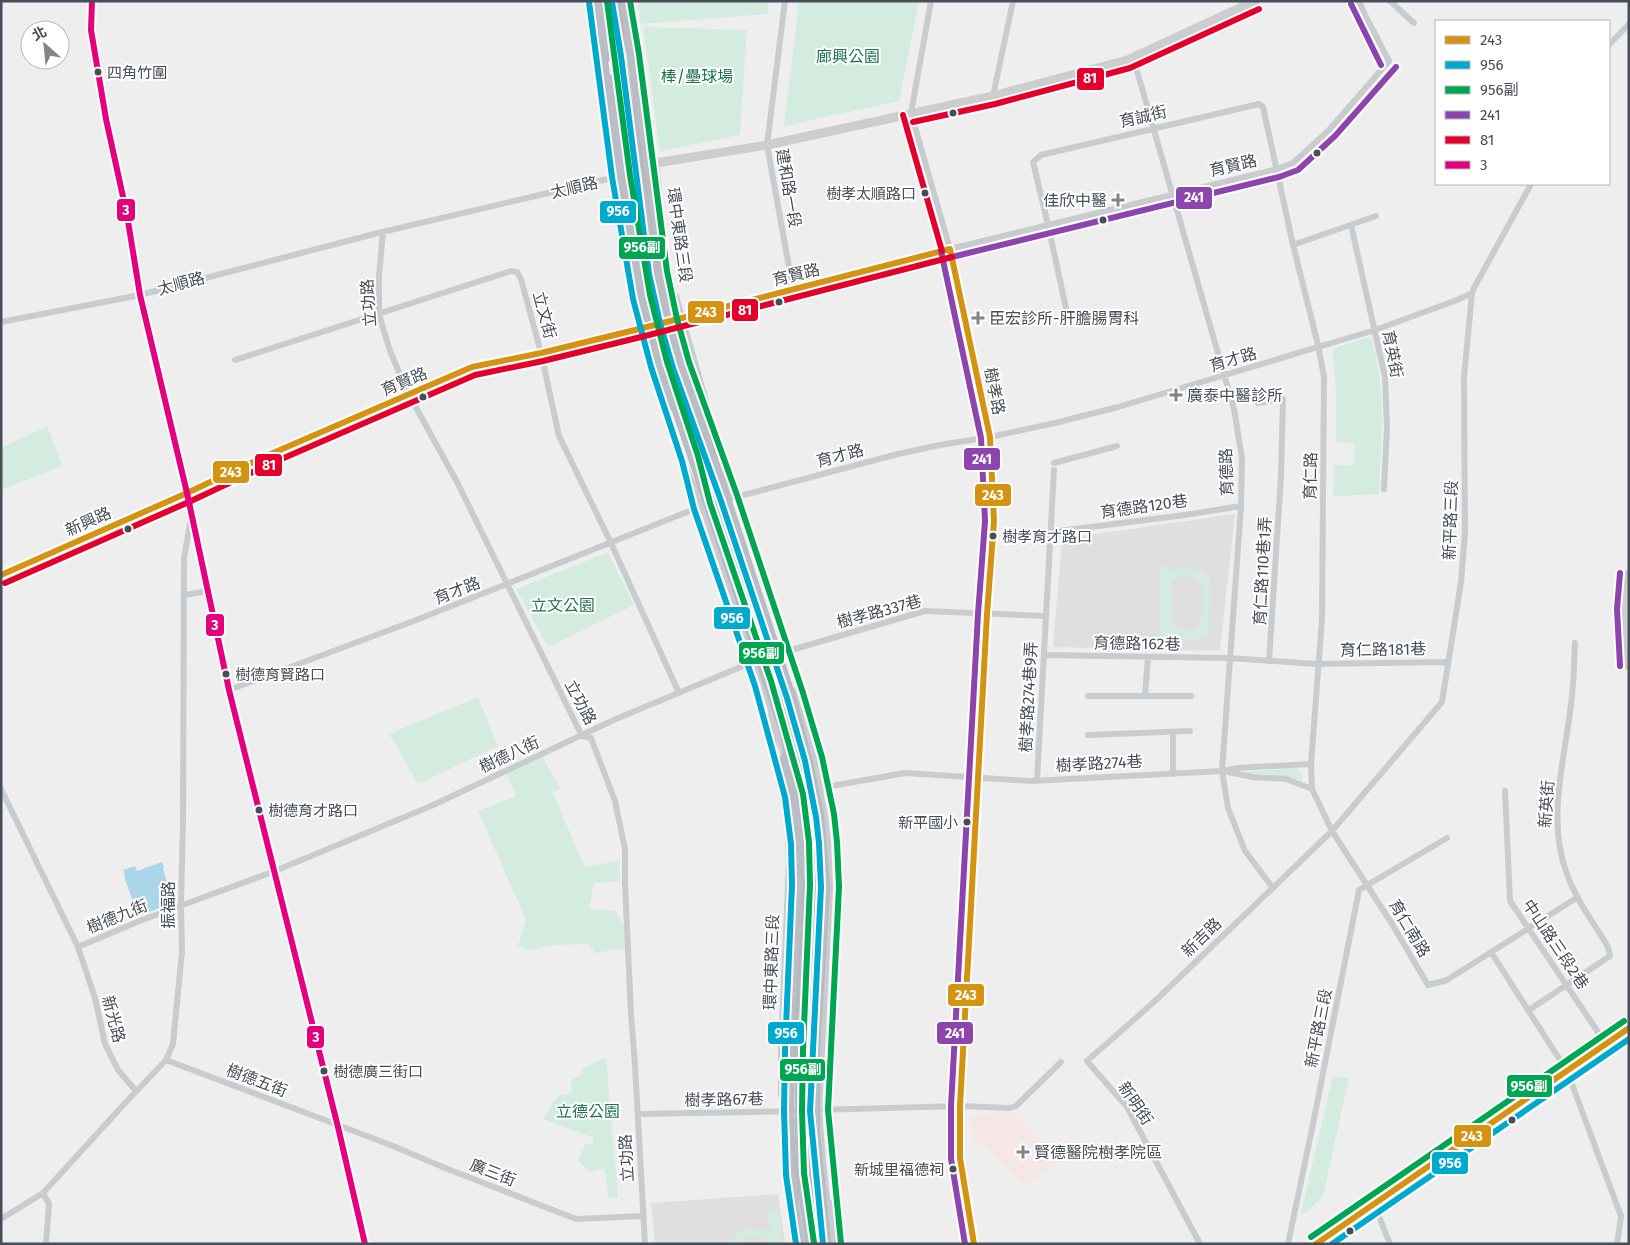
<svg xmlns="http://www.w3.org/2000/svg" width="1630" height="1245" viewBox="0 0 1630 1245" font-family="'Fira Sans','Noto Sans TC',sans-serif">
<rect width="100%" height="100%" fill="#eee"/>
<!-- education -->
<path fill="#e0dfdf" d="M1235 514 1220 651 1053 647 1062 539Z
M778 1194 785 1244H655L651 1203Z"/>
<!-- medical -->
<path fill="#f4e7e5" d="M1013 1112 1062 1159 1025 1186 985 1145 973 1143 971 1116Z"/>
<!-- green -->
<path fill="#d3ecdf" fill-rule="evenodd" d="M638 1H768V14L641 24Z
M799 1H919L899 101 784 126Z
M643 27 747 30 740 135 660 151Z
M1368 337 1372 340C1387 391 1381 442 1379 494L1333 496 1334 465 1353 466 1355 444 1336 442C1336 412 1337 382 1332 352L1335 348Z
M47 426 63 466 1 490V448Z
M608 552 634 605 548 647 516 589Z
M1161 566H1170L1171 574C1184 564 1200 566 1210 580L1208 635C1196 641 1185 641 1173 635L1172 642 1161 641ZM1184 575 1195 577 1202 585C1201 599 1207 632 1186 631 1181 631 1175 628 1173 623 1170 617 1172 592 1171 583L1177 578Z
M478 697 498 746 418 784 389 734Z
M543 757 560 789 553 792 584 867 619 861 620 881 594 883 589 909 616 911 624 927 625 948 595 953 588 944 551 945 528 950 518 946 526 920 478 811 516 796 506 773Z
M1296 768 1302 772 1303 780 1265 774H1245V772Z
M606 1057 618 1198 608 1197 605 1168 590 1172 578 1161 586 1143 592 1144 594 1138 543 1119 555 1099H557L559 1095 572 1094 571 1080 583 1074 582 1069Z
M1333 1076 1349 1078 1323 1196 1306 1213H1301Z
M778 1209 783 1244H771L764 1238 755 1236 746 1238 738 1244H729C738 1228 755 1225 770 1233L767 1210Z"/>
<!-- water -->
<path fill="#aad6e8" d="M162 862 164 867 163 868 173 903 138 916 124 876 125 875 123 870 135 866 137 871Z"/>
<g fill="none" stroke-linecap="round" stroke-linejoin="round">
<defs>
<path id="highway" d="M792 1200 798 1244"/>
</defs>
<!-- highway casing -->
<use href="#highway" stroke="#b3b7bc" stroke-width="14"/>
<!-- street -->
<path stroke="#c9cccf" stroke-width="6" d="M785 1 767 145 793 289
M931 1 911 113 950 249 980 385 990 437 994 521 987 614 960 1106V1158L969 1219 974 1244
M1390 1 1414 23
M1609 45 1629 24
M1133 57 1234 409 1242 459 1241 506 1222 771 1228 808 1245 851 1273 888
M993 96 1013 1
M655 161 659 188
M647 188 654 245
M1351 225 1385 377 1387 427 1384 489
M383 232 379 275V314L390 351 408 393 457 482 582 736 591 738 615 801 625 849V884L631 1014 635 1065 645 1244
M1293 245 1376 216
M676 296 727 475 729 498
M1066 308 1048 225 1033 162 1041 155 1259 104 1263 107 1293 245 1318 345 1324 377 1322 619 1311 764 1312 789 1332 831 1392 924 1428 985 1447 980 1578 897
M673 319 950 249 1277 169 1293 163 1329 130 1389 61 1365 15 1359 1
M1 322 140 295 378 233 612 178
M235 360 511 271 517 272 521 279 541 353 559 436 611 543 679 693
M659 393 677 446 702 506 763 683 785 759
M1258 403 1283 399 1281 476 1269 661
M1054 463 1117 446
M1051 532 1185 515 1241 506
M1 575 187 493 266 456 472 367 541 353 646 327
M185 595 208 591
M781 653 925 611 1046 616
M1044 655 1229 658 1317 664 1448 662
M229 690 419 619 702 506 898 454 940 445 990 437 1055 423 1118 407 1375 330 1457 300 1472 293
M793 690 814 759 825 816 828 842 830 887 819 1110 823 1162 832 1244
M1088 696H1191
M1145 696 1148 657
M769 716 785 807
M1173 733V774
M1088 735 1190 731
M1228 772 1253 777 1286 779 1312 789
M1037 780 1054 470
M820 788 905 773 1031 781 1222 771 1237 768 1311 764
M1 789 78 947 142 920 275 871 431 806 616 719 755 661
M1505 791 1510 901 1606 1044
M78 947 95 998 105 1044 118 1070 136 1091
M1491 952 1567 1071 1621 1216 1617 1244
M1529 1010 1610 956 1608 947C1594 923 1576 900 1567 874 1546 819 1565 760 1571 704 1574 684 1574 663 1575 643
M166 1060 388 1144 450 1170 576 1219 643 1216
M781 1095V1050L789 862 787 817
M817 1110 960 1106 1010 1108 1016 1106 1061 1062
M638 1114 804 1111
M793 1120 794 1145
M43 1193 49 1204 46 1244
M798 1200 805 1244
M830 1203 838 1244
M1374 1204 1390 1244
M1 1219 43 1193 127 1101 166 1060 173 1044 182 951 181 906 183 822 184 558 191 518
M1200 1244 1127 1107 1087 1061 1155 1001 1332 831 1442 702 1461 582 1465 533 1464 378 1472 293 1474 288 1531 184
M1288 1244 1314 1119 1359 890 1447 838"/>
<!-- secondary -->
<path stroke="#cbcdcf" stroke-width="9" d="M92 1 91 30 106 119 127 215 140 295 187 493 229 690 338 1127 365 1244
M632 172 656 163 767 145 993 96 1127 60 1255 1
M1629 574 1626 609 1629 666
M1316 1244 1629 1028"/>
<!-- highway -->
<use href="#highway" stroke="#babec4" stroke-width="12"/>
<defs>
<path id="highway-bridge" d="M593 1 624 234 631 274 650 349 662 389 671 405
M603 1 611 56
M613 1 619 55 652 272 660 305 678 365 703 435 789 697 806 763 817 816 823 887 813 1051V1133L824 1244
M626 1 665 272 683 355
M614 80 641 269 663 362 786 730 800 796 807 840 810 886 802 1051V1133L804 1180 812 1244
M786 758 787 776 796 839 797 884 788 1050 787 1133 792 1200"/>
</defs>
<!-- highway-bridge casing -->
<use href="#highway-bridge" stroke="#b3b7bc" stroke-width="14" stroke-linecap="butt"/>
<!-- highway-bridge -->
<use href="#highway-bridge" stroke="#babec4" stroke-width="12"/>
<defs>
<path id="bus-1" d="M950 249 990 437 994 521 987 614 960 1106V1158L974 1244
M1 575 187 493 266 456 472 367 541 353 639 329 950 249
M1316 1244 1629 1028"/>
<path id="bus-2" d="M589 2 612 177 633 299 651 367 682 461 694 509 755 686 785 797 791 844 792 885 785 1050 784 1111 786 1175 796 1244
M612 2 621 56 649 274 660 323 673 368 721 501 787 698 805 761 816 817 819 843 821 887 810 1111 823 1244
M1332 1244 1629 1039"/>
<path id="bus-3" d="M607 1 630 175 650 295 667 362 698 456 710 503 771 681 803 794 809 842 810 885 803 1050 802 1111 804 1173 814 1243
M630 1 639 54 667 271 677 319 689 362 737 495 803 693 822 757 834 814 837 842 839 887 828 1110 841 1243
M1311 1237 1624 1021"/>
<path id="bus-4" d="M1351 4 1381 65
M941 251 981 438 985 521 978 614 951 1106V1159L965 1244
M952 257 1279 177 1298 170 1335 136 1396 67
M1620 666 1617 609 1620 573"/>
<path id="bus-5" d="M903 115 942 251
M913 122 995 104 1130 68 1259 9
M5 583 191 501 270 464 475 375 543 361 641 337 952 257"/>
<path id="bus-6" d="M92 1 91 30 106 119 127 215 140 295 187 493 229 690 338 1127 365 1244"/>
</defs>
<!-- bus-1 casing -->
<use href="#bus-1" stroke="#fff" stroke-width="10"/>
<!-- bus-2 casing -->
<use href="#bus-2" stroke="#fff" stroke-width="10"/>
<!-- bus-3 casing -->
<use href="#bus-3" stroke="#fff" stroke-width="10"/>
<!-- bus-4 casing -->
<use href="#bus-4" stroke="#fff" stroke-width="10"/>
<!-- bus-5 casing -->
<use href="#bus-5" stroke="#fff" stroke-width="10"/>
<!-- bus-6 casing -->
<use href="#bus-6" stroke="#fff" stroke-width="10"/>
<!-- bus-1 -->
<use href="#bus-1" stroke="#d49412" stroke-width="6"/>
<!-- bus-2 -->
<use href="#bus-2" stroke="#00a9ce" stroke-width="6"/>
<!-- bus-3 -->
<use href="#bus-3" stroke="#00a651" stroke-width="6"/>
<!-- bus-4 -->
<use href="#bus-4" stroke="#8e44ad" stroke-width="6"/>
<!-- bus-5 -->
<use href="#bus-5" stroke="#e4002b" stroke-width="6"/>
<!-- bus-6 -->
<use href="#bus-6" stroke="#e5007d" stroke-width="6"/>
</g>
<!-- markers -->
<g fill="#464e58" stroke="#fff" stroke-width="2">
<circle cx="98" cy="72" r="4.5"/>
<circle cx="953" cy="113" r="4.5"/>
<circle cx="1317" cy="153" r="4.5"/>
<circle cx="925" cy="193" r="4.5"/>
<circle cx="1103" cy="220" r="4.5"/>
<circle cx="779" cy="302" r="4.5"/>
<circle cx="423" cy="397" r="4.5"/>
<circle cx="128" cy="529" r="4.5"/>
<circle cx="993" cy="536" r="4.5"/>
<circle cx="226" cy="674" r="4.5"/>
<circle cx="259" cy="810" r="4.5"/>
<circle cx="967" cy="822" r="4.5"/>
<circle cx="324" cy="1071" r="4.5"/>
<circle cx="1512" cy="1120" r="4.5"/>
<circle cx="953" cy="1169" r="4.5"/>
<circle cx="1350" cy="1231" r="4.5"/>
</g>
<g fill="#81868c" stroke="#fff" stroke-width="2">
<path d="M1115.5 192.5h5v5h5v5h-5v5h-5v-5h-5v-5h5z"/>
<path d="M975.5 310.5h5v5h5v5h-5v5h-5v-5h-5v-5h5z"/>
<path d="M1173.5 387.5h5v5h5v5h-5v5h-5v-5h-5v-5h5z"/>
<path d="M1020.5 1144.5h5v5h5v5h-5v5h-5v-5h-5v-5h5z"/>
</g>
<g text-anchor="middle" stroke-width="4" stroke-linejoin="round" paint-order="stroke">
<!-- bus labels -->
<g font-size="15" fill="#464e58" stroke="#fff" text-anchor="start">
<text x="107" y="78">四角竹圍</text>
<text x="916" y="199" text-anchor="end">樹孝太順路口</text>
<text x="1002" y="542">樹孝育才路口</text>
<text x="235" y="680">樹德育賢路口</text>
<text x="268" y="816">樹德育才路口</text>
<text x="958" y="828" text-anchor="end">新平國小</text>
<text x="333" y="1077">樹德廣三街口</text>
<text x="944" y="1175" text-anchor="end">新城里福德祠</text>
</g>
<!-- park labels -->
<g font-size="16" fill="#1d744f" stroke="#fff">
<text x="848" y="62">廊興公園</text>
<text x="697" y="82">棒/壘球場</text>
<text x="563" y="611">立文公園</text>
<text x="588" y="1117">立德公園</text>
</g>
<!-- street labels -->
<g font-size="16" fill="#464e58" stroke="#fff">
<text transform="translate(1143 116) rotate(-13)" y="6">育誠街</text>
<text transform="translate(1233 165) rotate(-13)" y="6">育賢路</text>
<text transform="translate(574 187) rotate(-13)" y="6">太順路</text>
<text transform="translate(789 188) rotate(80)" y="6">建和路一段</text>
<text transform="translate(680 235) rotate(82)" y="6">環中東路三段</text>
<text transform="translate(796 274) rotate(-14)" y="6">育賢路</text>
<text transform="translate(181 283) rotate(-15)" y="6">太順路</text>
<text transform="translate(368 303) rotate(-94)" y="6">立功路</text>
<text transform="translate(545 315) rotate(75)" y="6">立文街</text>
<text transform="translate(1393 354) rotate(79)" y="6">育英街</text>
<text transform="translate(1233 359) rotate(-17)" y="6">育才路</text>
<text transform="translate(404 381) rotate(-23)" y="6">育賢路</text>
<text transform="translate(995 391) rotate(79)" y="6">樹孝路</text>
<text transform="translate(840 455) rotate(-15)" y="6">育才路</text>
<text transform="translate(1226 472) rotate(-92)" y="6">育德路</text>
<text transform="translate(1310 476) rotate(-89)" y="6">育仁路</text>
<text transform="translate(1144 506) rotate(-8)" y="6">育德路120巷</text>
<text transform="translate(1450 520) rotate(-88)" y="6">新平路三段</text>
<text transform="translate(88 521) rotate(-24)" y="6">新興路</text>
<text transform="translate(1262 571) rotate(-87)" y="6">育仁路110巷1弄</text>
<text transform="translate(457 590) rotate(-21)" y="6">育才路</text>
<text transform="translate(879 611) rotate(-15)" y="6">樹孝路337巷</text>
<text transform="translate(1137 643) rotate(1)" y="6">育德路162巷</text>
<text transform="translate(1383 649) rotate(-1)" y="6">育仁路181巷</text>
<text transform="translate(1028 697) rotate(-87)" y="6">樹孝路274巷9弄</text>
<text transform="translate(581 702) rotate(62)" y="6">立功路</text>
<text transform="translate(509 754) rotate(-25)" y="6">樹德八街</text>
<text transform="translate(1099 763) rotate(-3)" y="6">樹孝路274巷</text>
<text transform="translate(1546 804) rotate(-86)" y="6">新英街</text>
<text transform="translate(168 905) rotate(-90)" y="6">振福路</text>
<text transform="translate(117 916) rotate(-22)" y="6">樹德九街</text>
<text transform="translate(1410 928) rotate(59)" y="6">育仁南路</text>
<text transform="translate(1201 937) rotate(-44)" y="6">新吉路</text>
<text transform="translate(1556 944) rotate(56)" y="6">中山路三段2巷</text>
<text transform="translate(771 962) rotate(-88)" y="6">環中東路三段</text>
<text transform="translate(114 1019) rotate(75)" y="6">新光路</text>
<text transform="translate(1318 1028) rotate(-79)" y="6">新平路三段</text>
<text transform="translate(257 1080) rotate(21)" y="6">樹德五街</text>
<text transform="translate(724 1099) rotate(-1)" y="6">樹孝路67巷</text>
<text transform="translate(1136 1103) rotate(56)" y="6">新明街</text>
<text transform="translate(626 1158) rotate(-93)" y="6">立功路</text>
<text transform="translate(493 1172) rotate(21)" y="6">廣三街</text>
</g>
<!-- poi labels -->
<g font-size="16" fill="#464e58" stroke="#fff" text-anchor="start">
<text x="1107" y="206" text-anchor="end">佳欣中醫</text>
<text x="989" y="324">臣宏診所-肝膽腸胃科</text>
<text x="1187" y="401">廣泰中醫診所</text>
<text x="1034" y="1158">賢德醫院樹孝院區</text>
</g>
</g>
<g stroke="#fff" stroke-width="2">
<rect x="1076" y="67" width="29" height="24" rx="5" fill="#e4002b"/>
<rect x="1175" y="186" width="38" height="24" rx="5" fill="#8e44ad"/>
<rect x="116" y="198" width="20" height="24" rx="5" fill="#e5007d"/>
<rect x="599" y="200" width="38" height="24" rx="5" fill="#00a9ce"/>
<rect x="618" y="236" width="48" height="24" rx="5" fill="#00a651"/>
<rect x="731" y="298" width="28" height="24" rx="5" fill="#e4002b"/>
<rect x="687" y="300" width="38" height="24" rx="5" fill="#d49412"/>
<rect x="963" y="447" width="38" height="24" rx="5" fill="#8e44ad"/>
<rect x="254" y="453" width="29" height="24" rx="5" fill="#e4002b"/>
<rect x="212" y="460" width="38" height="24" rx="5" fill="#d49412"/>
<rect x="974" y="483" width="38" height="24" rx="5" fill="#d49412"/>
<rect x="713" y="606" width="38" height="24" rx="5" fill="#00a9ce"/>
<rect x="205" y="613" width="20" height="24" rx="5" fill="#e5007d"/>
<rect x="738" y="641" width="47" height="24" rx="5" fill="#00a651"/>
<rect x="947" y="983" width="38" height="24" rx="5" fill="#d49412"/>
<rect x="936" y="1021" width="38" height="24" rx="5" fill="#8e44ad"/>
<rect x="767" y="1021" width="38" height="24" rx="5" fill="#00a9ce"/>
<rect x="306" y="1025" width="19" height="24" rx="5" fill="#e5007d"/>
<rect x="779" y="1058" width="47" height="24" rx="5" fill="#00a651"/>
<rect x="1506" y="1074" width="47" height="24" rx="5" fill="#00a651"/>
<rect x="1453" y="1124" width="39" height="24" rx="5" fill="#d49412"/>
<rect x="1431" y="1151" width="38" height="24" rx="5" fill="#00a9ce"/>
</g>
<g font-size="14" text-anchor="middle" font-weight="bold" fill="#fff">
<text x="1090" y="83">81</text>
<text x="1194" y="202">241</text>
<text x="126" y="215">3</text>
<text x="618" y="216">956</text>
<text x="642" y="252">956副</text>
<text x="745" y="315">81</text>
<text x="706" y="317">243</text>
<text x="982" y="464">241</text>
<text x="269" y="470">81</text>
<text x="231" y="477">243</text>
<text x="993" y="500">243</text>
<text x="732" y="623">956</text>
<text x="215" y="630">3</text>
<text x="761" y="658">956副</text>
<text x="966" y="1000">243</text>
<text x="955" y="1038">241</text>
<text x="786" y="1038">956</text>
<text x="316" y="1042">3</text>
<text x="803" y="1074">956副</text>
<text x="1529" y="1091">956副</text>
<text x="1472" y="1141">243</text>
<text x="1450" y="1168">956</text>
</g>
<!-- border -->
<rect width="1630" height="1245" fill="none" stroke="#464e58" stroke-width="5"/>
<!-- legend -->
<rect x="1435" y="20" width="175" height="165" fill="#ffffff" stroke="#b5b8bc"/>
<rect x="1445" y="36" width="25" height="8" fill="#d49412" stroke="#b5b8bc"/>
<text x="1480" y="45" font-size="15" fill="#464e58">243</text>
<rect x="1445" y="61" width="25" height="8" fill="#00a9ce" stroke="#b5b8bc"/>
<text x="1480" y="70" font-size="15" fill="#464e58">956</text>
<rect x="1445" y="86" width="25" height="8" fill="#00a651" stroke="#b5b8bc"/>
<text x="1480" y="95" font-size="15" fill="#464e58">956副</text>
<rect x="1445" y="111" width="25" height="8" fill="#8e44ad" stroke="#b5b8bc"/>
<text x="1480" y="120" font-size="15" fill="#464e58">241</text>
<rect x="1445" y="136" width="25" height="8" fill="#e4002b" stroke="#b5b8bc"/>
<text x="1480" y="145" font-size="15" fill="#464e58">81</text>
<rect x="1445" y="161" width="25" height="8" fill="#e5007d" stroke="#b5b8bc"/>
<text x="1480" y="170" font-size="15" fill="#464e58">3</text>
<!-- north arrow -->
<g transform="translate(45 45) rotate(333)"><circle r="24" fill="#ffffff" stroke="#b5b8bc"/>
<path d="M0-4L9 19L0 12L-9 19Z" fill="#81868c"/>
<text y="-8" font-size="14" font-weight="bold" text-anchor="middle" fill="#464e58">北</text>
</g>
</svg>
